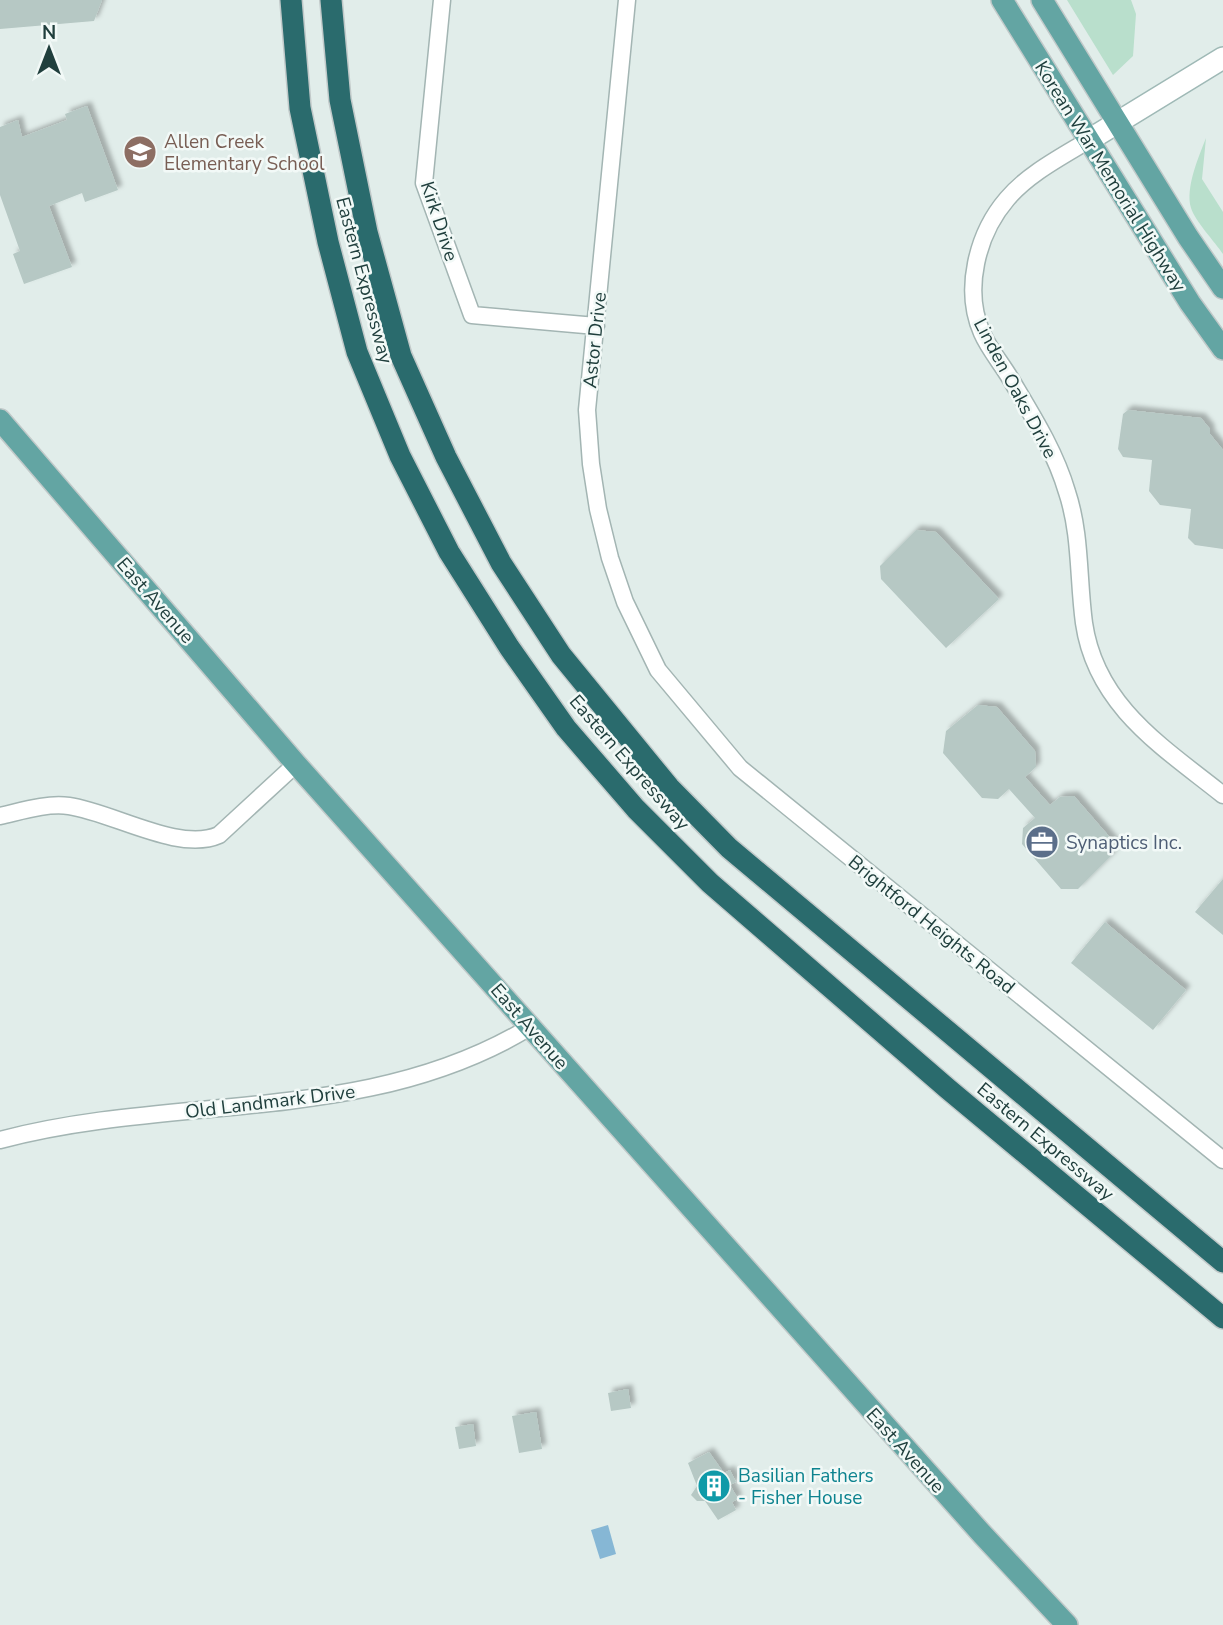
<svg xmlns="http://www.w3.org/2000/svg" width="1223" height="1625" viewBox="0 0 1223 1625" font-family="'Nunito Sans',sans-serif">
<defs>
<filter id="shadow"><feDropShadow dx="4.5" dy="-4.5" stdDeviation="2" flood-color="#0004"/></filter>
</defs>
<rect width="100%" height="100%" fill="#e1edea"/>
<!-- green -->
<path fill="#b9dfcc" d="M1067 0H1131L1136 14 1133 56 1113 75Z
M1206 138 1202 179 1223 212V254C1215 242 1195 221 1191 208 1185 188 1199 156 1206 138Z"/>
<!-- water -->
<path fill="#86b7d5" d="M608 1525 616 1554 600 1559 591 1530Z"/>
<!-- building -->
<path fill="#b6c8c4" filter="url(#shadow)" d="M0 0H102L94 21 0 29Z
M87 106 118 190 85 202 82 193 49 206 72 267 24 284 13 254 20 251 0 195V127L18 120 22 137 67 120 65 114Z
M1128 410 1201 418 1210 429V434L1223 450V549L1195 545 1188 538 1191 509 1160 505 1149 491 1152 460 1123 457 1118 449 1123 414Z
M916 530 936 532 999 599 946 648 881 579 880 566Z
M978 705 997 707 1035 751 1036 767 1025 777 1050 805 1060 797 1074 796 1114 842 1112 855 1078 889H1061L1022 844 1023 828 1035 818 1009 789 998 799 982 798 943 753 946 731Z
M1223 879V935L1195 912Z
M1105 922 1186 990 1153 1030 1071 963Z
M628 1389 631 1408 611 1411 608 1393Z
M536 1412 542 1449 519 1453 512 1416Z
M473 1424 476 1446 459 1449 455 1427Z
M709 1452 724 1473 730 1470 736 1482 730 1485 738 1499 732 1502 736 1510 718 1520 705 1501H697L691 1495 697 1486 688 1463Z"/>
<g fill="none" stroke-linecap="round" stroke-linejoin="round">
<defs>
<path id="street" d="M442 0 424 183 472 315 596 326
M627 0 587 410 591 464 598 509 610 558 625 602 658 670 740 768 1223 1160
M1089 140C1061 157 1028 174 1007 199 977 234 963 290 982 333 989 349 1001 363 1010 378 1032 415 1055 451 1067 492 1081 534 1078 579 1084 623 1096 706 1163 747 1223 795
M0 816C22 811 46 803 69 806 112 812 179 853 219 835L296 764
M0 1140C177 1093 367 1126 530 1027"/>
<path id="secondary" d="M1089 140 1223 58"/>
<path id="primary" d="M1002 0 1190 303 1223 349
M1042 0 1188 237 1223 288
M0 420 296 764 982 1534 1067 1625"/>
<path id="highway" d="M291 0 300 108 328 242 357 352 400 456 449 552 509 647 566 728 636 809 710 883 948 1089 1223 1318
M331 0 340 100 367 232 401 356 446 457 501 563 561 655 669 787 729 848 1223 1262"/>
</defs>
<!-- street casing -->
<use href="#street" stroke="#a3b5b3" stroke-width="19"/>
<!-- secondary casing -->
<use href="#secondary" stroke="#9fb9b6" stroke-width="24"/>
<!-- primary casing -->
<use href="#primary" stroke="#c1c9c9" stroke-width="24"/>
<!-- highway casing -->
<use href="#highway" stroke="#c1c9c9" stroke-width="24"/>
<!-- street -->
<use href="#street" stroke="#fff" stroke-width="16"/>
<!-- secondary -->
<use href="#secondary" stroke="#fff" stroke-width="21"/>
<!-- primary -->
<use href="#primary" stroke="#63a5a3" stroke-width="21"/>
<!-- highway -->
<use href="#highway" stroke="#2a6b6d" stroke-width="21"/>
</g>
<!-- icons -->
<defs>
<symbol id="school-disc" viewBox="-11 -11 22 22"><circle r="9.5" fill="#8d6e63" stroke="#f2f9f7"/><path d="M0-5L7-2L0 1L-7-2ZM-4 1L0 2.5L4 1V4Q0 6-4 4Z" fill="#fff"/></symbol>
<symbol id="office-disc" viewBox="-11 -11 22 22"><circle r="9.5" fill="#5c6f8a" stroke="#f2f9f7"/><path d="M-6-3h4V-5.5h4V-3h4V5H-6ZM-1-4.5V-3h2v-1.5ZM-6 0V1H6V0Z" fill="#fff"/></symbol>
<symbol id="building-disc" viewBox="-11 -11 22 22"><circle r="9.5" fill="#0f9aa8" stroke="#f2f9f7"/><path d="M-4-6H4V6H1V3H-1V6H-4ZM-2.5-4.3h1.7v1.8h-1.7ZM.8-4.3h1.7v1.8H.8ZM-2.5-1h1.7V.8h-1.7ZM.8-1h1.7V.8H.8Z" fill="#fff"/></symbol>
</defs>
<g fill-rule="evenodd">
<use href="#school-disc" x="121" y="133" width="38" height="38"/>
<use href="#office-disc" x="1023" y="823" width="38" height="38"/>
<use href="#building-disc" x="695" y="1467" width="38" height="38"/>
</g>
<g text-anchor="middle" stroke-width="5" stroke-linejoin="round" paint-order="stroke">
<!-- education labels -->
<g font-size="19" fill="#785e54" stroke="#f2f9f7" text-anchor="start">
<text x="164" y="148">Allen Creek<tspan x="164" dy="22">Elementary School</tspan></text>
</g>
<!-- street labels -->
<g font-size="19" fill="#203f3d" stroke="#f2f9f7">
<text transform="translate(1111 176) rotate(58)" y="7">Korean War Memorial Highway</text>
<text transform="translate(440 221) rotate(72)" y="7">Kirk Drive</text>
<text transform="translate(365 280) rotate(75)" y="7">Eastern Expressway</text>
<text transform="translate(594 340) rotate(-84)" y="7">Astor Drive</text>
<text transform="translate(1016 388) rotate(62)" y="7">Linden Oaks Drive</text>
<text transform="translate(156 600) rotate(49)" y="7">East Avenue</text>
<text transform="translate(630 762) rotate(49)" y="7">Eastern Expressway</text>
<text transform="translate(932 924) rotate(39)" y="7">Brightford Heights Road</text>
<text transform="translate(530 1026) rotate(49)" y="7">East Avenue</text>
<text transform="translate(270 1101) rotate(-7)" y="7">Old Landmark Drive</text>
<text transform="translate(1046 1141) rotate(40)" y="7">Eastern Expressway</text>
<text transform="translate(906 1450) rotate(48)" y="7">East Avenue</text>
</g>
<!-- service labels -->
<g font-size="19" fill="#4e5e75" stroke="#f2f9f7" text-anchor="start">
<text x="1066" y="849">Synaptics Inc.</text>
</g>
<!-- culture labels -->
<g font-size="19" fill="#0d838f" stroke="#f2f9f7" text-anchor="start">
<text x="738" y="1482">Basilian Fathers<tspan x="738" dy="22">- Fisher House</tspan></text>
</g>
</g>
<!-- north arrow -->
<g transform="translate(49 49)" stroke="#f2f9f7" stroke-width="5" paint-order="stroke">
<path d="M0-5L12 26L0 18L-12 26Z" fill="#203f3d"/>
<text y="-10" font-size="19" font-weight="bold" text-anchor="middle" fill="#203f3d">N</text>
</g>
</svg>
